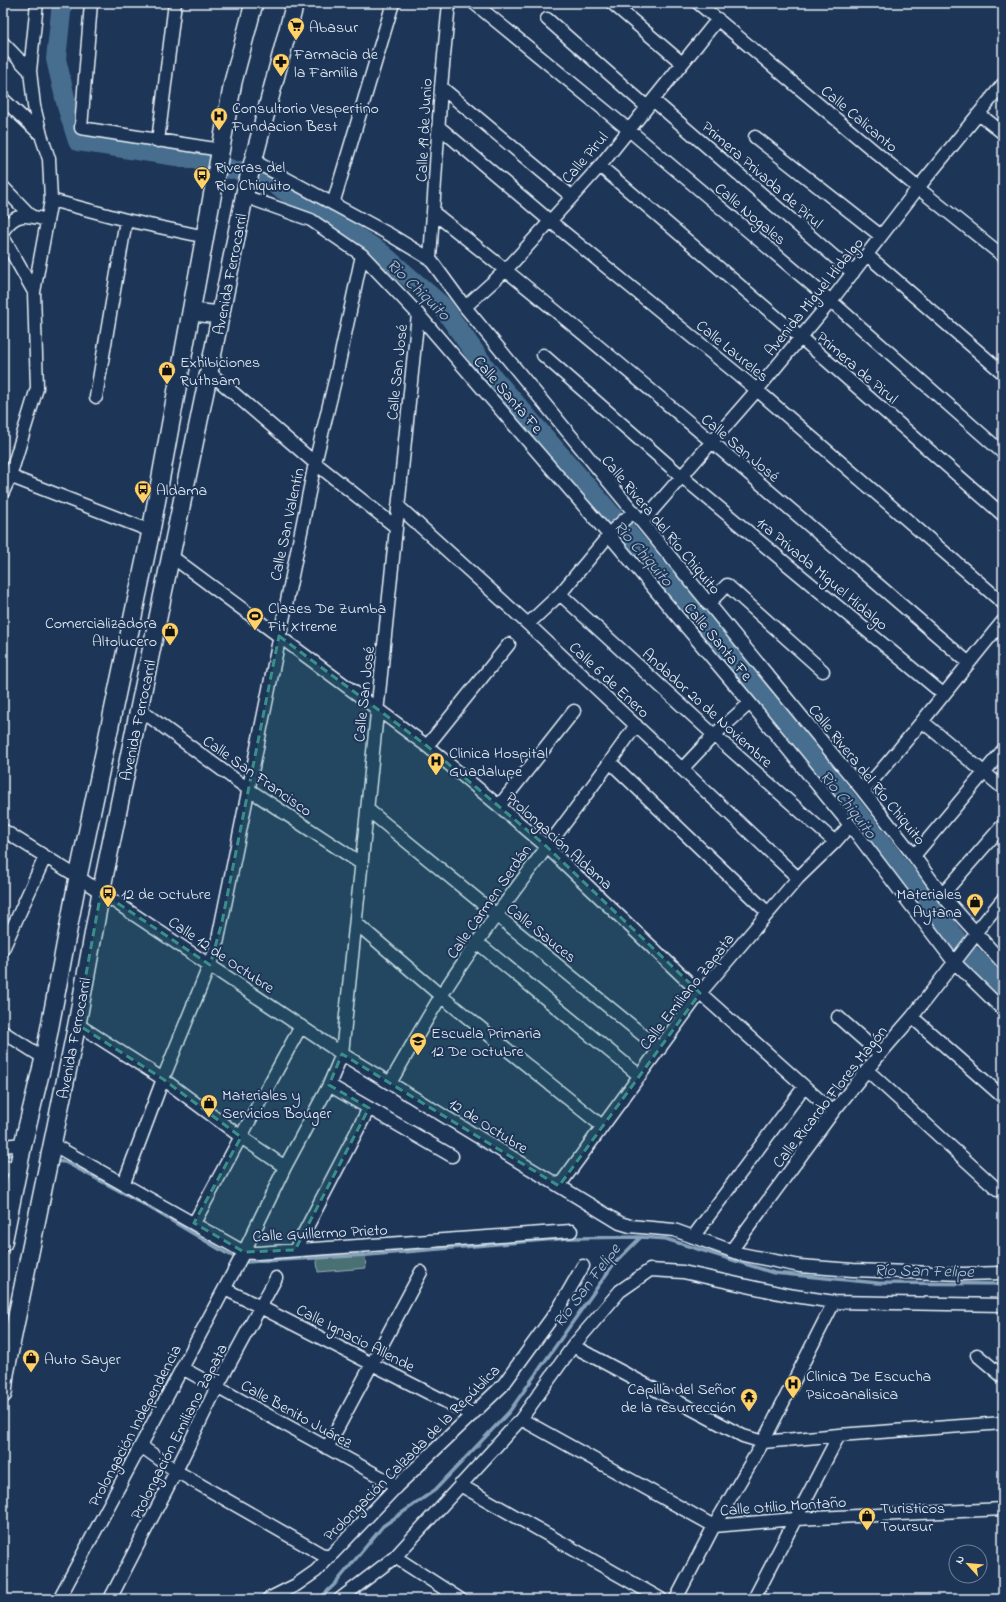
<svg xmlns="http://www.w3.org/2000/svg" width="1006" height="1602" viewBox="0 0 1006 1602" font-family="'Indie Flower',sans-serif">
<rect width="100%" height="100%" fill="#1d3557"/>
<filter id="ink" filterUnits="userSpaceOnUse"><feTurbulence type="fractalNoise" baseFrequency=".025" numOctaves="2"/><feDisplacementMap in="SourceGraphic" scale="8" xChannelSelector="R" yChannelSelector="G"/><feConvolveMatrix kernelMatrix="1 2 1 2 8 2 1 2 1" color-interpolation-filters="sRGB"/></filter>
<g filter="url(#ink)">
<!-- green -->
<path fill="#496f73" stroke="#98b0b6" d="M364 1247 366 1268 318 1272 316 1251Z"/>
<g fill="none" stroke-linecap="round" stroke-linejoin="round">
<!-- stream -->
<path stroke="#87a2b9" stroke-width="3.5" d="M3 1155H16
M53 1161 65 1162 135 1199 226 1253 246 1262 368 1255 569 1238 640 1237
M319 1599 335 1584 383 1526 435 1490 509 1412 613 1265 641 1237 666 1239 774 1273 878 1283 1003 1284"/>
<!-- river -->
<path stroke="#476e8f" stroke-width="20" d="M62 3 56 59 67 106 78 141 196 159 230 169
M240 171 265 178 380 252 442 306 490 374 690 606 820 766 960 944 1003 987"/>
<defs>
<path id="minor" d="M91 3 81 128 221 150
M474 3 629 130 831 301 1003 453
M612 3 682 63
M698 3 918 188 1003 256
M547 19 647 107
M3 43 30 71
M441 87 571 196
M3 99 41 135
M653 100 853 273
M979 114 1003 133
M439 127 550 221 757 390 1003 603
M755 137 881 236
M158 141 175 3
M252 160 387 233 430 259 465 307 863 791 914 856 942 895 1003 963
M600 166 801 338 1003 515
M3 187 31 216
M244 196 311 220 362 255 418 314 609 535 750 703 850 825 954 962 1003 1010
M51 200 126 220 206 237
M333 204 393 3
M434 213C617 357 792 511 969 663
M3 231C16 211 26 215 47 220
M3 237 34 292 37 388 10 477 3 492
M867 255 1003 373
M430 259 441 87 449 3
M34 292 51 200 49 159 41 135 34 106 30 71 37 3
M465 307 506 270 600 166 718 19
M543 355 681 476 943 694
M209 372 315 463 396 527
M96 397 126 220
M4 474 151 531
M398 506 528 624 798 878
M642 522 757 390 831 301 918 188 1003 84
M171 556 427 746 499 806 546 846 700 993 833 1112
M560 594 714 735 835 842
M708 604 727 585 823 671
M528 624 560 594 614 529 632 513
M139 709 248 789 362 864
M923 722 1003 788
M427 746 509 644
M610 762 768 913
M682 769 714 735 750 703
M863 791C912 737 956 678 1003 621
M499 806 574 711
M367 809 660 1049
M3 830 78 877 342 1054 620 1223 630 1226 674 1230 741 1254 800 1266 853 1270 963 1274 1003 1273
M914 856 1003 750
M942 895 1003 825
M356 923 441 996 602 1126
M478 943 640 1076
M3 949 45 857
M838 1017 880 1054
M912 1017 1003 1097
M77 1024 163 1079 241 1137 285 1167
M3 1032 44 1058
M867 1070 997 1189
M390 1083C407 1054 423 1025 441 996 501 902 573 817 636 725
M329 1085 452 1156
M52 1144 244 1252 257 1253 571 1231
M3 1146 23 1144
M3 1168 20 1166
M124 1183 163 1079 216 949 315 463 337 372 362 255
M559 1186 700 993 798 878 835 842 850 825
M194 1223 301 1026
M693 1237 804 1087
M295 1250 369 1108
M731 1251 833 1112 880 1054 912 1017 973 938 976 932 1003 899
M225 1289 472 1415
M573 1346 743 1436 763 1442 839 1435 1003 1423
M977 1355 1003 1377
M182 1368 397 1486
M521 1419 714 1526 796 1519 1003 1509
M141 1446 176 1471 328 1558
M327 1448 421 1272
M460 1485 661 1599
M395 1557 460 1599
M59 1599 244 1252 285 1167 329 1085 342 1054 418 314
M110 1599 176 1471 217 1387 276 1278
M268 1599 296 1585 316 1571 397 1486 503 1385 559 1308 583 1266
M340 1599 395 1557 521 1419 573 1346 620 1291 650 1270 683 1272 788 1295 834 1302 1003 1305
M676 1599 714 1526 763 1442 834 1302
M754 1599 839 1435"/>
<path id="secondary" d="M192 312 221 315
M3 1243 23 1144 44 1058 78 877 151 531 233 82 254 3
M3 1394 5 1374 77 1024 101 892 209 372 246 188 295 3"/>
</defs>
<!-- minor casing -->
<use href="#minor" stroke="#e8f1f8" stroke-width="15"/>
<!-- secondary casing -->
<use href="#secondary" stroke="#e8f1f8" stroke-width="20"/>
<!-- minor -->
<use href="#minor" stroke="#1d3557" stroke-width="12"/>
<!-- secondary -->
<use href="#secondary" stroke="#1d3557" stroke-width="17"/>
</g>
</g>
<!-- marked area -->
<path fill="#3a8f8a" fill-opacity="0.2" stroke="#3a8f8a" stroke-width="3" stroke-dasharray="8 5" stroke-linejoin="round" d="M279 636 427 746 546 846 700 993 559 1186 342 1054 329 1085 369 1108 295 1250 244 1252 194 1223 241 1137 163 1079 77 1024 101 892 210 965 222 922Z"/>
<!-- icons -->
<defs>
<symbol id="supermarket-pin" viewBox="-11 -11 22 30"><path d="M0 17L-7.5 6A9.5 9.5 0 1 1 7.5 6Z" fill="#ffd166" stroke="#1d3557"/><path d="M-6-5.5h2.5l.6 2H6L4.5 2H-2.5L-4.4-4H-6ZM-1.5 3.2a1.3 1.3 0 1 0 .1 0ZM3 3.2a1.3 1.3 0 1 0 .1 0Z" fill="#111"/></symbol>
<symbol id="pharmacy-pin" viewBox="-11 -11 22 30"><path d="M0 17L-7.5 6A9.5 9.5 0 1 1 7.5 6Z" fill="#ffd166" stroke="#1d3557"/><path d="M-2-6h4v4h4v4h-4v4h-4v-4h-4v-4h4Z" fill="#111"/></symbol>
<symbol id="hospital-pin" viewBox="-11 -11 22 30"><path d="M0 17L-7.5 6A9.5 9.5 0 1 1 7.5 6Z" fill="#ffd166" stroke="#1d3557"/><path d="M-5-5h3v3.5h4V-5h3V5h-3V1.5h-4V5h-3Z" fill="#111"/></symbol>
<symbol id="bus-pin" viewBox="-11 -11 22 30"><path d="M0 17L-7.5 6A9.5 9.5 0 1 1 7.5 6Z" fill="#ffd166" stroke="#1d3557"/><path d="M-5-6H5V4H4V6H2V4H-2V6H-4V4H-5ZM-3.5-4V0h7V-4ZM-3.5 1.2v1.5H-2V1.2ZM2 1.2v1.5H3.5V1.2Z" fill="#111"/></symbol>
<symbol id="shop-pin" viewBox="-11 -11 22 30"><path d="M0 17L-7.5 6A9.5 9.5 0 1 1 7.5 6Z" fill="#ffd166" stroke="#1d3557"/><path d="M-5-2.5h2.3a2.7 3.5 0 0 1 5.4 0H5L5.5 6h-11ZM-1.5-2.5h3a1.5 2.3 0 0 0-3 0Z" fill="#111"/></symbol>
<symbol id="stadium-pin" viewBox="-11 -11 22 30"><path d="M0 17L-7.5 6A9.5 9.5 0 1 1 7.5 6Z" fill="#ffd166" stroke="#1d3557"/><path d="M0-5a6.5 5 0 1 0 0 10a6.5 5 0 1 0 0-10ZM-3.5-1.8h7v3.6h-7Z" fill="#111"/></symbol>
<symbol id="school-pin" viewBox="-11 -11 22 30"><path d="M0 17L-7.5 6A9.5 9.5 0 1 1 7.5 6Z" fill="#ffd166" stroke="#1d3557"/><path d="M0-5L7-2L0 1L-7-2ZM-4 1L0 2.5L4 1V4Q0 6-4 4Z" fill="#111"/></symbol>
<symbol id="temple-pin" viewBox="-11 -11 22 30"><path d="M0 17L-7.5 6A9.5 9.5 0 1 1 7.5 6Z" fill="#ffd166" stroke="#1d3557"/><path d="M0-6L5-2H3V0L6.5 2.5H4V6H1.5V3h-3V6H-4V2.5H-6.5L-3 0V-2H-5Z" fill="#111"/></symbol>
</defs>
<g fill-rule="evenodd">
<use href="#supermarket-pin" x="286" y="16" width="20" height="27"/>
<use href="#pharmacy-pin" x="271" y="52" width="20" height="27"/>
<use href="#hospital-pin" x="209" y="106" width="20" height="27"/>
<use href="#bus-pin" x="192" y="165" width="20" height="27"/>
<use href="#shop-pin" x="157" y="360" width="20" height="27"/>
<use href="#bus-pin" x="133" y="479" width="20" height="27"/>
<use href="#stadium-pin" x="245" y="606" width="20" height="27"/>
<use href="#shop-pin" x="160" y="621" width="20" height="27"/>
<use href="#hospital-pin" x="426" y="751" width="20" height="27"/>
<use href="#bus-pin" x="98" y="883" width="20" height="27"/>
<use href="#shop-pin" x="965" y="892" width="20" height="27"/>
<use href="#school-pin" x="408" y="1031" width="20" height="27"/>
<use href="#shop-pin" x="199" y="1093" width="20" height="27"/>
<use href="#shop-pin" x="21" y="1348" width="20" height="27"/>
<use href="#hospital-pin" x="783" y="1374" width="20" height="27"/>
<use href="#temple-pin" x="739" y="1387" width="20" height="27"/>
<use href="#shop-pin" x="857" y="1506" width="20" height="27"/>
</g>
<g text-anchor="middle" stroke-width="4" stroke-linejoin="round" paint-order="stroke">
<!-- poi labels -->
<g font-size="16" fill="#e8f1f8" stroke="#1d3557" text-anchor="start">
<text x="309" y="32">Abasur</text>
<text x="294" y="59">Farmacia de<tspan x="294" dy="18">la Familia</tspan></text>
<text x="232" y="113">Consultorio Vespertino<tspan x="232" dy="18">Fundacion Best</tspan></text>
<text x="215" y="172">Riveras del<tspan x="215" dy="18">Rio Chiquito</tspan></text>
<text x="180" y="367">Exhibiciones<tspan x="180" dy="18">Ruthsam</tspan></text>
<text x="156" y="495">Aldama</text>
<text x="268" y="613">Clases De Zumba<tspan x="268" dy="18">Fit Xtreme</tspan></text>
<text x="157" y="628" text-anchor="end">Comercializadora<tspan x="157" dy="18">Altolucero</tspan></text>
<text x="449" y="758">Clinica Hospital<tspan x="449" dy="18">Guadalupe</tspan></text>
<text x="121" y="899">12 de Octubre</text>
<text x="962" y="899" text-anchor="end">Materiales<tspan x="962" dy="18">Aytana</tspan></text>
<text x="431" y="1038">Escuela Primaria<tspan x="431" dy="18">12 De Octubre</tspan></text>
<text x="222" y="1100">Materiales y<tspan x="222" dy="18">Servicios Bouger</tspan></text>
<text x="44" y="1364">Auto Sayer</text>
<text x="806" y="1381">Clinica De Escucha<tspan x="806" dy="18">Psicoanalisica</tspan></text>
<text x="736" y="1394" text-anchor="end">Capilla del Señor<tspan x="736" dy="18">de la resurrección</tspan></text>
<text x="880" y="1513">Turisticos<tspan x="880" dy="18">Toursur</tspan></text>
</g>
<!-- street labels -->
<g font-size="16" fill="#e8f1f8" stroke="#1d3557">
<text transform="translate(860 118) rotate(40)" y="6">Calle Calicanto</text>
<text transform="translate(423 130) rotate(-87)" y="6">Calle 19 de Junio</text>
<text transform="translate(584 157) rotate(-49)" y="6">Calle Pirul</text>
<text transform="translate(763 174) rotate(41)" y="6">Primera Privada de Pirul</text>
<text transform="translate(751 213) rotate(40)" y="6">Calle Nogales</text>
<text transform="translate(229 274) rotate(-79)" y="6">Avenida Ferrocarril</text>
<text transform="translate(813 296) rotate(-51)" y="6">Avenida Miguel Hidalgo</text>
<text transform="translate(733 350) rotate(39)" y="6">Calle Laureles</text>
<text transform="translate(858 367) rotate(41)" y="6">Primera de Pirul</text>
<text transform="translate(396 372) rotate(-84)" y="6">Calle San José</text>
<text transform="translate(509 394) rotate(49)" y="6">Calle Santa Fe</text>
<text transform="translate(741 447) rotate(40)" y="6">Calle San José</text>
<text transform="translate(286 524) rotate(-78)" y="6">Calle San Valentín</text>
<text transform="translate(662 524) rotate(50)" y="6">Calle Rivera del Río Chiquito</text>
<text transform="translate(823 573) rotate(40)" y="6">1ra Privada Miguel Hidalgo</text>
<text transform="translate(719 641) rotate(50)" y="6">Calle Santa Fe</text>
<text transform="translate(610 679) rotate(43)" y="6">Calle 6 de Enero</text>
<text transform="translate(363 694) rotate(-84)" y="6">Calle San José</text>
<text transform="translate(708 707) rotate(42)" y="6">Andador 20 de Noviembre</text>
<text transform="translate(137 720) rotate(-78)" y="6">Avenida Ferrocarril</text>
<text transform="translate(868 774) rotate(51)" y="6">Calle Rivera del Río Chiquito</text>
<text transform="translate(258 775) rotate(35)" y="6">Calle San Francisco</text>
<text transform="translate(560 840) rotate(42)" y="6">Prolongación Aldama</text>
<text transform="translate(488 901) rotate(-55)" y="6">Calle Carmen Serdán</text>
<text transform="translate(542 932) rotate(39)" y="6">Calle Sauces</text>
<text transform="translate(222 954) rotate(34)" y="6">Calle 12 de Octubre</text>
<text transform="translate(686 991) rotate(-52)" y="6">Calle Emiliano Zapata</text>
<text transform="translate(73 1038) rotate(-79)" y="6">Avenida Ferrocarril</text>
<text transform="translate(829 1096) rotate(-52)" y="6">Calle Ricardo Flores Magón</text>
<text transform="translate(489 1125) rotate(32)" y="6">12 de Octubre</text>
<text transform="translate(320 1232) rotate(-3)" y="6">Calle Guillermo Prieto</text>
<text transform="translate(356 1337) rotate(27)" y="6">Calle Ignacio Allende</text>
<text transform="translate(297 1413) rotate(29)" y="6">Calle Benito Juárez</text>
<text transform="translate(134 1425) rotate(-62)" y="6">Prolongación Independencia</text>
<text transform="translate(178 1431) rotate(-63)" y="6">Prolongación Emiliano Zapata</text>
<text transform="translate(411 1452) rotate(-45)" y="6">Prolongación Calzada de la República</text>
<text transform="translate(783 1505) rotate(-4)" y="6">Calle Otilio Montaño</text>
</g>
<!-- water labels -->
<g font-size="17" font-style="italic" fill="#b0c3d3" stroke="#1d3557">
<text transform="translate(419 289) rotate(44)" y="6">Rio Chiquito</text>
<text transform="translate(644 553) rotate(49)" y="6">Rio Chiquito</text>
<text transform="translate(849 804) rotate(52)" y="6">Rio Chiquito</text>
<text transform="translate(924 1270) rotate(1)" y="6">Río San Felipe</text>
<text transform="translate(586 1285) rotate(-53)" y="6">Río San Felipe</text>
</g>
</g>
<!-- margin -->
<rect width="1006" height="1602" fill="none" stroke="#1d3557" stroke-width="16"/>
<rect x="8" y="8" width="990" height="1586" fill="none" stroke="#e8f1f8" stroke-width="1.5" filter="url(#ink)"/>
<!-- north arrow -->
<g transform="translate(968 1564) rotate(297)"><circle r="19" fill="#1d3557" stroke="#6e8097"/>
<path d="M0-3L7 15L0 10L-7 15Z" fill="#ffd166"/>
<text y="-6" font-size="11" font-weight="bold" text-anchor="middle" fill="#e8f1f8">N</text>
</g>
</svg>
